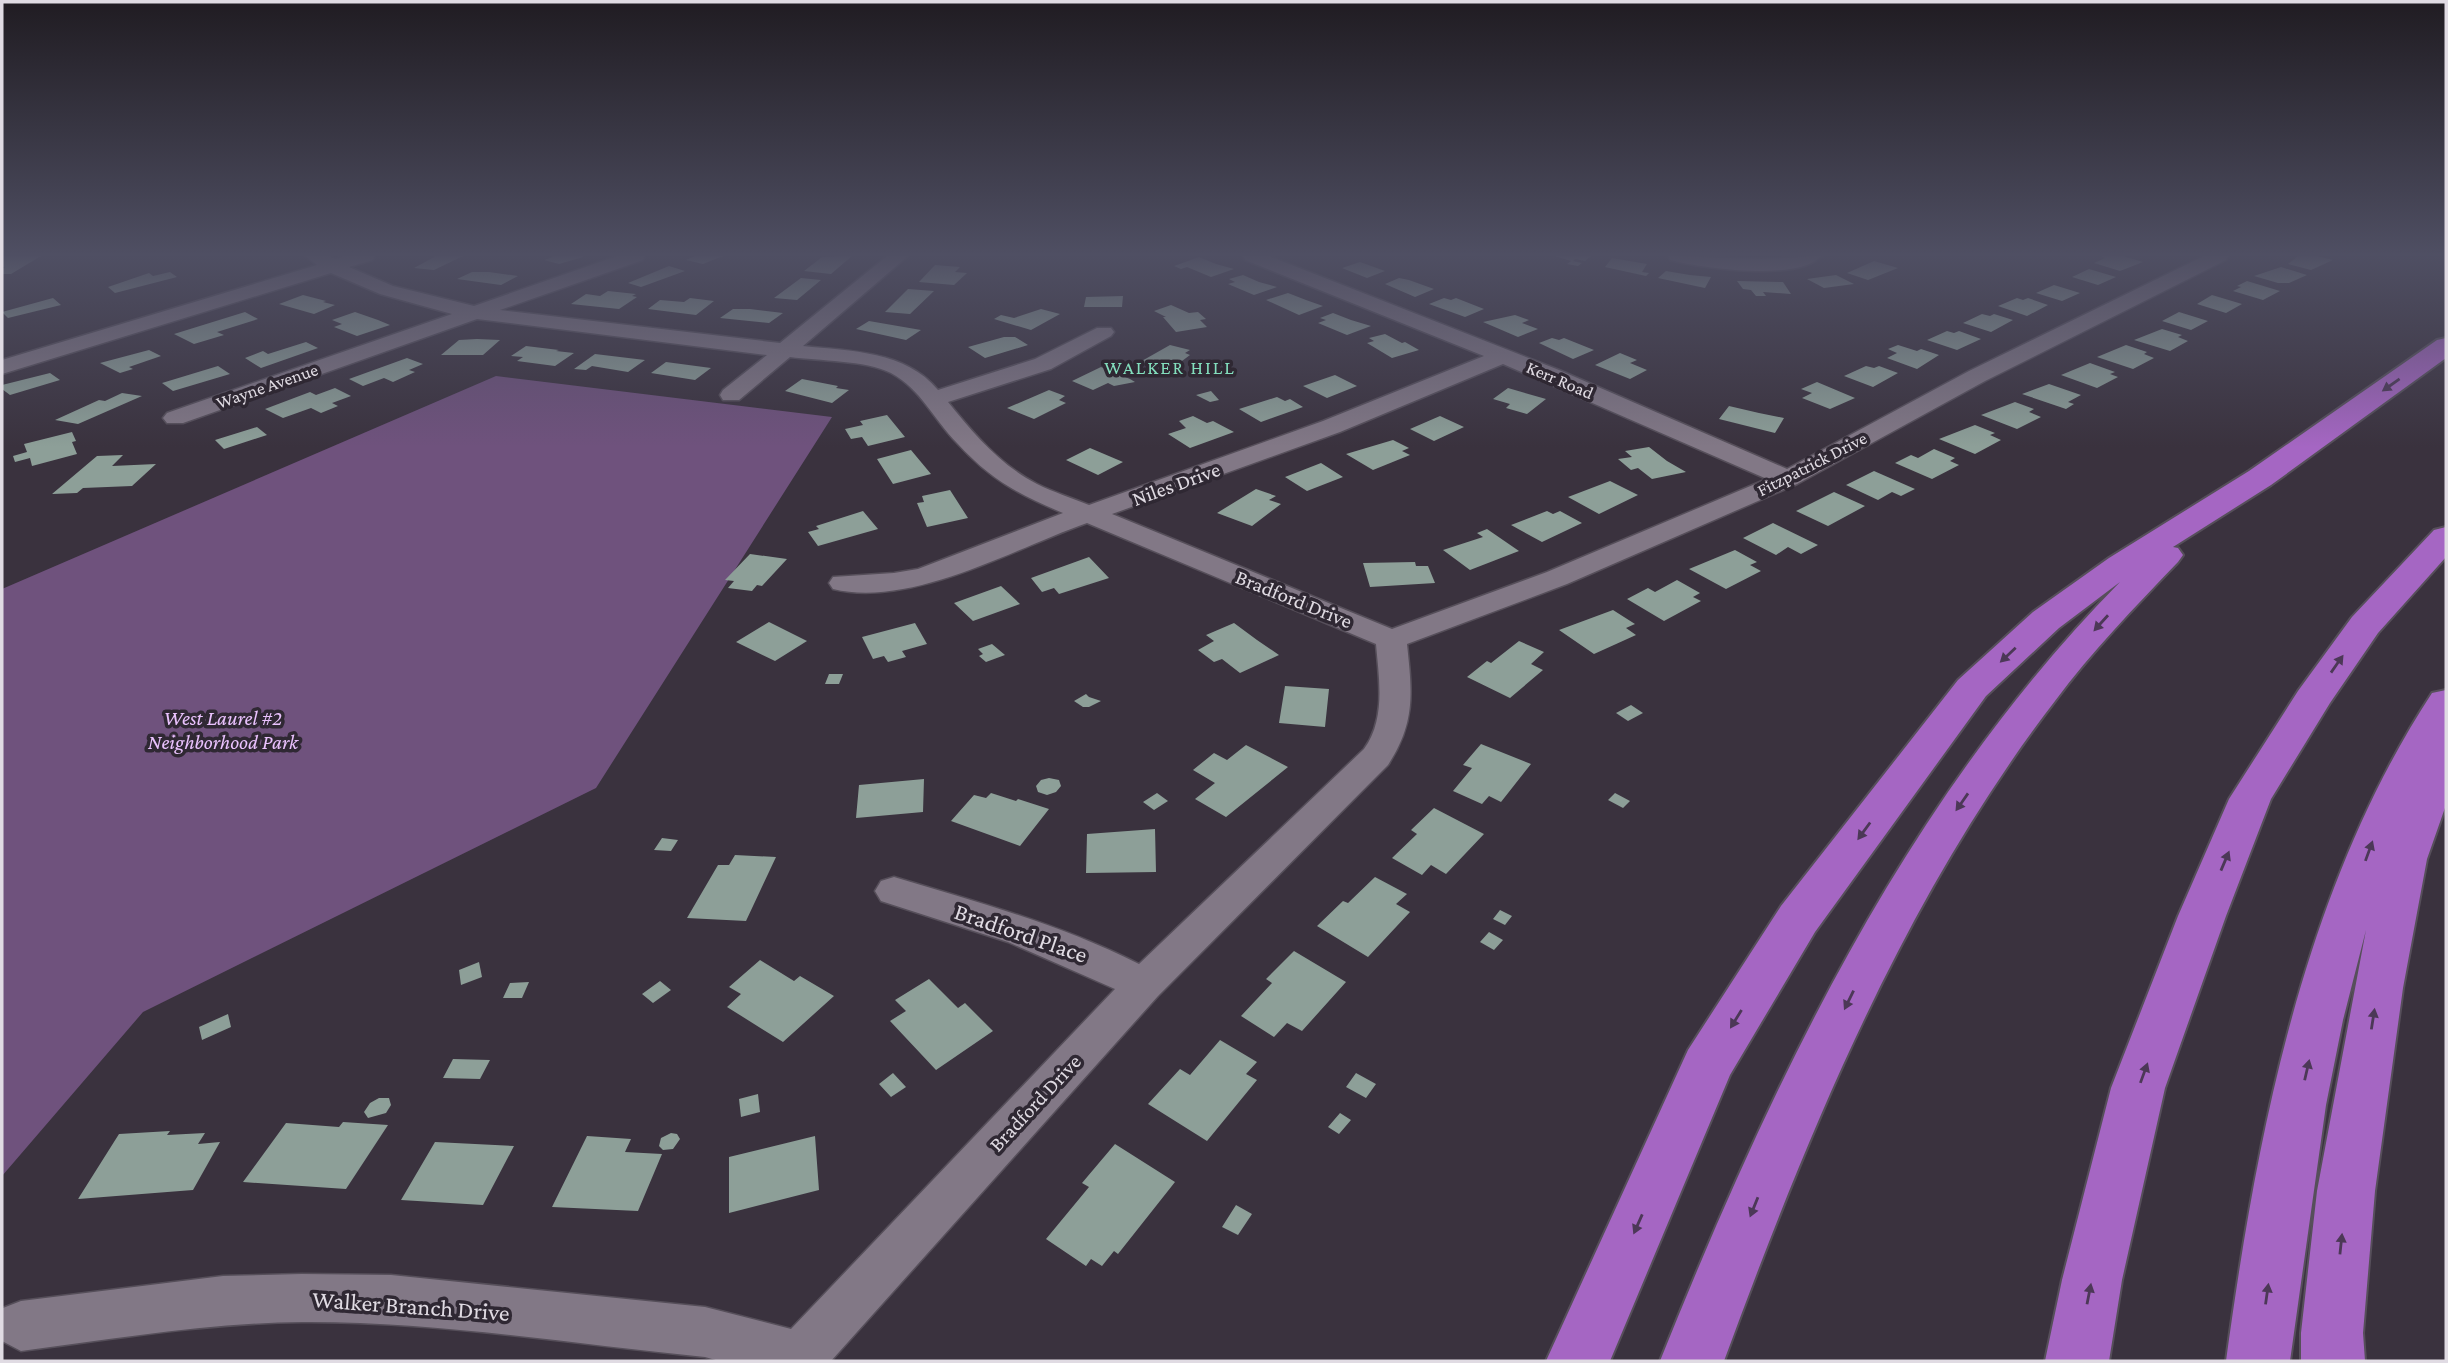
<svg xmlns="http://www.w3.org/2000/svg" width="2448" height="1363" viewBox="0 0 2448 1363" font-family="'Crimson Pro',serif">
<rect width="100%" height="100%" fill="#3a323e"/>
<!-- green -->
<path fill="#6f527d" d="M496 376 832 417 596 788 143 1012 2 1176V589Z"/>
<!-- building -->
<path fill="#8d9f98" d="M2 256H41L11 274H2V269L5 267H2Z
M436 256H463L434 270 414 268Z
M555 256H583V257L559 264 544 260Z
M695 256H723L703 264 686 260Z
M852 256 831 274 804 271 822 257Z
M1555 256H1591L1585 261 1575 259 1573 261 1582 263 1578 266 1567 264 1571 261Z
M2102 256H2123L2143 262 2120 271 2094 263 2105 258Z
M2298 256H2317L2333 260 2311 270 2288 264Z
M1199 257 1216 264 1234 269 1211 277 1187 267 1181 269 1174 266Z
M1612 258 1647 264 1642 272 1649 273 1646 276 1605 267Z
M1874 261 1898 268 1868 280 1847 273Z
M1360 262 1385 271 1367 278 1342 268Z
M935 265 960 267 955 272 967 273 954 285 919 282Z
M669 266 685 271 641 287 628 283Z
M2281 267 2307 275 2289 283H2278L2254 276Z
M2089 269 2116 277 2098 285 2072 277Z
M1666 271 1690 275 1711 277 1705 288 1658 278Z
M170 272 177 277 115 293 108 287 149 273 153 276Z
M472 272H489L518 276 501 285 457 279Z
M1243 275 1259 282 1277 287 1254 295 1228 284 1235 282 1229 279Z
M1836 275 1854 284 1824 288 1807 279Z
M801 278 821 280 797 300 774 298Z
M1399 278 1409 280 1434 289 1415 297 1385 284Z
M1737 281 1783 282 1791 294 1763 292 1766 296H1756L1751 290 1743 289Z
M2247 281 2280 291 2263 300 2233 291 2241 287 2237 286Z
M2054 285 2080 293 2062 301 2036 293Z
M908 289 934 291 910 314 885 312Z
M608 291 636 294 632 296 637 297 619 309 571 304 586 294 600 296Z
M1288 293 1306 300 1323 306 1299 315 1266 300Z
M303 295 326 301 323 302 335 305 314 314 279 304Z
M2212 295 2242 304 2226 313 2197 304Z
M1123 296 1122 307H1084L1086 297Z
M53 298 61 305 8 318 2 312Z
M690 298 714 301 696 315 648 309 660 300 684 302Z
M1444 298 1451 300 1456 298 1484 309 1465 317 1429 304Z
M2017 298 2023 300 2028 298 2048 305 2027 316 1998 306Z
M1171 305 1189 313 1198 312 1206 319 1200 320 1207 327 1176 332 1163 317H1166L1154 311Z
M733 309H750L783 313 769 323 720 318Z
M1041 309 1060 314 1031 330 994 319 1001 315 1014 318Z
M245 312 258 319 217 332 224 335 194 344 174 334Z
M355 312 378 320 390 325 357 336 334 327 342 324 332 320Z
M2179 312 2208 321 2191 330 2162 321Z
M1333 313 1351 320 1371 326 1347 335 1318 323 1326 320 1320 318Z
M1982 314 1990 316 1994 314 2013 320 1991 332 1963 323Z
M1515 315 1529 320 1522 323 1538 329 1518 337 1483 322Z
M869 321 921 330 906 340 856 329Z
M2162 329 2182 335 2178 337 2188 341 2170 351 2134 340Z
M1947 331 1954 333 1959 331 1981 339 1957 350 1927 340Z
M1385 334 1402 343 1405 342 1419 350 1392 358 1367 343 1374 341 1369 338Z
M1004 337H1015L1028 345 985 358 968 347Z
M1552 338 1559 340 1564 338 1594 350 1573 359 1539 343Z
M459 340 477 339 500 340 483 355H441Z
M306 342 318 348 261 368 245 358 263 351 268 354Z
M1170 345 1190 350 1185 353 1190 355 1170 370 1140 362Z
M1898 345 1917 351 1921 349 1939 355 1917 369 1887 358 1897 353 1888 349Z
M2126 345 2147 352 2144 354 2154 358 2133 369 2097 357Z
M526 346 559 350 556 351 574 353 555 366 517 361 523 357 511 356Z
M149 350 161 356 129 367 133 369 120 373 100 363Z
M1620 353 1637 360 1630 363 1647 370 1630 379 1595 365Z
M595 354 645 360 628 372 592 366 586 370 574 369Z
M407 358 423 364 409 370 415 372 393 382 384 378 363 386 349 379Z
M666 362 711 368 695 380 651 373Z
M2090 363 2115 372 2110 374 2118 377 2097 388 2061 375Z
M218 366 230 374 173 391 162 383Z
M1866 366 1874 368 1879 366 1898 373 1873 387 1844 376Z
M1101 367 1130 379 1135 382 1114 386 1108 383 1093 390 1072 381Z
M50 373 60 380 10 395 2 389V385Z
M1335 375 1357 386 1327 398 1303 386Z
M802 379 838 386 836 388 849 390 832 403 785 391Z
M1817 382 1855 398 1830 409 1802 398 1812 393 1801 389Z
M2049 384 2081 395 2068 402 2074 404 2066 409 2022 394Z
M335 388 351 396 332 403 338 406 321 413 311 408 283 418 265 409 310 392 316 395Z
M1508 388 1546 399 1527 414 1506 408 1510 404 1493 399Z
M1049 390 1065 396 1059 400 1066 403 1034 419 1007 408Z
M1211 391 1219 400 1210 402 1196 395Z
M122 393 142 396 78 424 55 420 99 400 105 401Z
M1277 397 1285 401 1290 399 1303 407 1261 422 1239 409Z
M2015 402 2034 409 2029 412 2041 417 2017 429 1981 415Z
M1729 406 1759 413 1784 418 1775 433 1719 419Z
M887 415 905 437 868 446 862 437 851 439 845 429 863 425 860 421Z
M1193 416 1207 423 1213 421 1234 432 1190 448 1168 434 1186 428 1179 421Z
M1440 416 1464 427 1434 441 1410 429Z
M1975 425 1995 433 1990 435 2001 440 1975 454 1939 439Z
M257 427 267 435 224 449 215 440Z
M72 432 76 441 72 442 77 454 32 466 30 458 15 462 13 456 27 452 24 444Z
M1393 440 1409 448 1402 451 1410 455 1373 470 1346 454Z
M1649 447 1667 461 1686 472 1652 479 1638 468 1631 470 1618 459 1632 457 1625 451Z
M1090 448 1123 462 1098 475 1066 460Z
M1934 449 1955 458 1950 461 1959 465 1932 479 1895 463 1911 455 1918 458Z
M911 450 931 474 893 484 877 459Z
M123 455 112 466 156 464 132 486 83 488 77 493 52 494 97 456Z
M1321 463 1343 477 1307 491 1285 477Z
M1874 471 1915 489 1901 496 1892 492 1878 500 1846 485Z
M1610 481 1638 495 1599 514 1568 497Z
M1256 489 1276 496 1269 500 1281 504 1252 526 1217 513Z
M950 490 968 518 927 527 917 503 924 502 922 496Z
M1834 492 1865 506 1828 526 1796 511Z
M863 511 878 529 818 546 808 532 819 529 816 526Z
M1547 511 1553 514 1560 511 1582 523 1542 542 1511 525Z
M1773 523 1818 545 1801 554 1788 547 1776 555 1743 538Z
M1487 529 1519 551 1470 570 1443 550 1483 537 1477 533Z
M1735 550 1757 562 1750 565 1761 571 1726 589 1689 569Z
M750 554 787 559 762 586 757 585 752 591 728 588 734 581 725 580Z
M1089 557 1109 578 1059 594 1054 588 1042 592 1031 578Z
M1415 562 1416 566H1428L1435 583 1370 587 1363 563Z
M1677 580 1700 593 1693 597 1701 601 1664 621 1627 599 1648 588 1655 592Z
M1001 586 1020 604 973 621 954 603Z
M1613 610 1635 624 1626 628 1636 635 1594 654 1559 630Z
M769 622 807 641 775 661 736 642Z
M915 623 927 644 902 651 906 657 888 662 884 656 873 659 862 637Z
M1234 623 1257 640 1279 655 1240 673 1222 659 1214 662 1198 650 1214 641 1206 635Z
M1519 641 1544 652 1531 664 1543 670 1510 698 1467 677 1487 661 1491 663Z
M992 644 1005 655 986 662 979 656 983 654 978 649Z
M829 674H843L839 684H825Z
M1285 686 1329 689 1325 727 1279 723Z
M1086 694 1089 697 1101 701 1089 707H1083L1074 701Z
M1631 705 1643 713 1628 721 1616 713Z
M1481 744 1531 764 1501 802 1489 796 1482 804 1453 791 1472 768 1463 765Z
M1246 745 1288 767 1226 817 1195 799 1215 783 1193 770 1214 753 1227 760Z
M1049 778 1059 780 1061 786 1056 792 1047 795 1038 792 1036 786 1041 780Z
M924 779 923 812 856 818 859 785Z
M991 793 1016 801 1018 799 1049 809 1020 846 951 821 974 795 986 798Z
M1157 793 1168 801 1154 810 1143 802Z
M1615 793 1630 801 1623 808 1608 800Z
M1434 808 1484 834 1446 874 1431 865 1422 875 1392 858 1417 834 1411 830Z
M1155 829 1156 872 1086 873 1087 834Z
M662 838 678 840 671 851 654 850Z
M735 855 776 857 746 921 687 918 718 865H729Z
M1375 877 1407 894 1396 904 1410 912 1368 957 1317 926 1343 901 1348 903Z
M1500 910 1512 916 1505 925 1493 919Z
M1489 932 1503 940 1494 950 1480 942Z
M1294 951 1346 982 1302 1031 1287 1023 1274 1037 1241 1016 1272 983 1266 979Z
M760 960 794 981 800 976 834 996 783 1042 727 1007 741 994 729 987Z
M479 962 482 977 461 985 459 970Z
M929 979 958 1008 965 1003 993 1031 936 1070 890 1021 906 1011 895 1000Z
M660 981 671 990 653 1003 642 994Z
M529 982 522 998H503L510 983Z
M228 1014 231 1027 202 1040 199 1027Z
M1220 1040 1257 1062 1246 1074 1257 1080 1207 1141 1148 1104 1180 1069 1190 1075Z
M453 1059 490 1060 480 1079 443 1078Z
M893 1073 906 1087 891 1097 879 1084Z
M1356 1073 1376 1084 1366 1098 1346 1087Z
M758 1094 760 1112 741 1117 739 1099Z
M379 1098H389L391 1105 386 1113 368 1118 364 1112 370 1103Z
M1340 1113 1351 1120 1339 1134 1328 1127Z
M343 1122 388 1125 346 1189 243 1182 286 1123 339 1127Z
M170 1131 167 1135 205 1133 198 1144 220 1142 193 1190 78 1199 119 1134Z
M671 1133 677 1134 680 1139 673 1149 663 1150 659 1146 661 1138Z
M587 1136 631 1139 625 1152 662 1154 638 1211 552 1207Z
M815 1136 819 1190 729 1213V1157Z
M435 1142 514 1146 483 1205 401 1200Z
M1115 1144 1175 1182 1118 1254 1114 1251 1102 1266 1091 1259 1086 1266 1046 1239 1089 1187 1082 1183Z
M1236 1205 1252 1214 1238 1235 1222 1227Z"/>
<g fill="none" stroke-linecap="round" stroke-linejoin="round">
<defs>
<path id="minor" d="M305 256H329L335 259 345 256H375L373 260 349 267 393 286 474 306 617 256H645L643 260 500 310 780 343 887 256H908L803 346C851 351 906 351 938 390L1035 359 1097 328H1111L1114 332 1111 336 1051 369 948 402C973 433 1000 465 1037 484 1053 492 1072 498 1089 505L1323 421 1484 356 1245 260 1243 256H1269L1559 370 1787 469 1969 371 2204 256H2228L2226 260 1985 381 1797 484 1567 584 1407 644C1412 692 1416 722 1388 765L1158 996 831 1361H719L705 1357C572 1344 435 1321 302 1322 208 1323 114 1339 21 1351L2 1341 3 1308 21 1301 223 1276 302 1274 391 1275 705 1307 791 1329 1115 989 1008 942 881 901 875 891 881 881 894 877C977 902 1062 925 1139 964L1364 749C1386 719 1379 679 1376 644L1087 523C1013 549 911 608 833 589L829 583 833 577 894 573 918 569 1063 513C1018 494 991 480 957 443 934 420 921 389 891 373 865 360 819 361 790 357L739 400H723L720 395 723 390 767 355 477 319 183 423H167L163 418 167 413 452 314 380 294 331 273 2 374V360L317 265ZM1503 364 1767 479 1547 572 1392 629 1112 514 1340 432Z
M1668 256 1762 259 1821 256C1799 282 1701 268 1670 260Z"/>
<path id="highway" d="M2446 338V358L2271 485 2173 547 2178 548 2183 555 2178 562C2135 607 2092 651 2055 701 1904 898 1809 1130 1724 1361H1660C1773 1080 1905 800 2120 582L2059 628 1986 696 1815 932 1730 1075 1610 1361H1546L1688 1050 1781 906 1958 680 2033 612 2109 558 2249 471 2437 340Z
M2446 527V557L2378 633 2330 703 2271 799 2226 916 2165 1088 2122 1280 2109 1361H2045L2062 1280 2111 1088 2178 916 2229 799 2298 691 2352 617 2434 530Z
M2446 690V805L2427 859 2403 988 2375 1191 2363 1333 2365 1361H2301V1333L2317 1191 2366 930 2343 1020 2326 1105 2290 1361H2226C2257 1134 2304 888 2432 693Z"/>
</defs>
<!-- minor casing -->
<use href="#minor" stroke="#564f5a" stroke-width="3"/>
<!-- highway casing -->
<use href="#highway" stroke="#564f5a" stroke-width="4"/>
<!-- minor -->
<use href="#minor" fill="#827886" fill-rule="evenodd"/>
<!-- highway -->
<use href="#highway" fill="#a566c3" fill-rule="evenodd"/>
</g>
<!-- one-way arrows -->
<defs><path id="oneway-solid" d="M-6-.8H1V-3.2L6.5 0L1 3.2V.8H-6Z" transform="scale(1.75)"/></defs>
<g fill="#4c3857">
<use href="#oneway-solid" transform="translate(2391 385) rotate(145)"/>
<use href="#oneway-solid" transform="translate(2101 623) rotate(132)"/>
<use href="#oneway-solid" transform="translate(2008 655) rotate(137)"/>
<use href="#oneway-solid" transform="translate(2337 664) rotate(-55)"/>
<use href="#oneway-solid" transform="translate(1962 802) rotate(125)"/>
<use href="#oneway-solid" transform="translate(1864 831) rotate(126)"/>
<use href="#oneway-solid" transform="translate(2369 851) rotate(-70)"/>
<use href="#oneway-solid" transform="translate(2225 861) rotate(-67)"/>
<use href="#oneway-solid" transform="translate(1849 1000) rotate(116)"/>
<use href="#oneway-solid" transform="translate(1736 1019) rotate(122)"/>
<use href="#oneway-solid" transform="translate(2373 1019) rotate(-81)"/>
<use href="#oneway-solid" transform="translate(2307 1070) rotate(-77)"/>
<use href="#oneway-solid" transform="translate(2144 1073) rotate(-70)"/>
<use href="#oneway-solid" transform="translate(1754 1207) rotate(112)"/>
<use href="#oneway-solid" transform="translate(1638 1224) rotate(114)"/>
<use href="#oneway-solid" transform="translate(2341 1244) rotate(-84)"/>
<use href="#oneway-solid" transform="translate(2089 1294) rotate(-79)"/>
<use href="#oneway-solid" transform="translate(2267 1294) rotate(-82)"/>
</g>
<!-- sky -->
<linearGradient id="sky" x2="0" y2="1"><stop stop-color="#201c22"/><stop offset="0.57" stop-color="#4f4f63"/><stop offset="1" stop-color="#4f4f63" stop-opacity="0"/></linearGradient>
<rect width="2448" height="447" fill="url(#sky)"/>
<g text-anchor="middle" stroke-width="7" stroke-linejoin="round" paint-order="stroke">
<!-- far-street labels -->
<g font-size="18" fill="#e0dbe3" stroke="#2f2833">
<text transform="translate(1560 380) rotate(23)" y="6">Kerr Road</text>
<text transform="translate(267 386) rotate(-19)" y="6">Wayne Avenue</text>
<text transform="translate(1812 464) rotate(-27)" y="6">Fitzpatrick Drive</text>
</g>
<!-- far-neighbourhood labels -->
<g font-size="19" letter-spacing="2" fill="#83debd" stroke="#2f2833">
<text x="1170" y="374">WALKER HILL</text>
</g>
<!-- street labels -->
<g font-size="21" fill="#e0dbe3" stroke="#2f2833">
<text transform="translate(1176 484) rotate(-20)" y="7">Niles Drive</text>
<text transform="translate(1294 599) rotate(22)" y="7">Bradford Drive</text>
<text transform="translate(1035 1103) rotate(-47)" y="7">Bradford Drive</text>
</g>
<!-- park labels -->
<g font-size="21" font-style="italic" fill="#eac2fe" stroke="#2f2833">
<text x="223" y="725">West Laurel #2<tspan x="223" dy="24">Neighborhood Park</tspan></text>
</g>
<!-- near-street labels -->
<g font-size="24" fill="#e0dbe3" stroke="#2f2833">
<text transform="translate(1021 933) rotate(19)" y="8">Bradford Place</text>
<text transform="translate(411 1306) rotate(4)" y="8">Walker Branch Drive</text>
</g>
</g>
<!-- border -->
<rect width="2448" height="1363" fill="none" stroke="#e0dbe3" stroke-width="7"/>
</svg>
